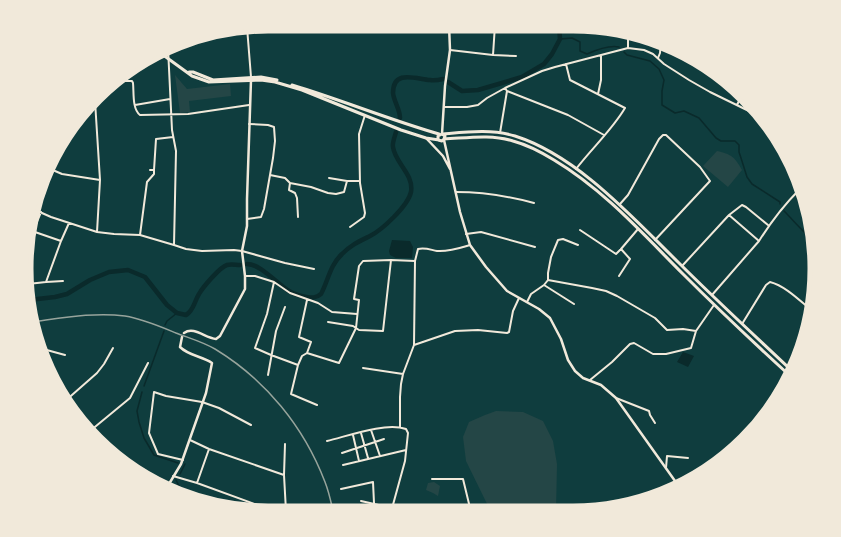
<svg xmlns="http://www.w3.org/2000/svg" width="841" height="537" viewBox="0 0 841 537" font-family="Bitter,serif">
<rect width="100%" height="100%" fill="#0f3d3e"/>
<!-- green -->
<path fill="#244646" d="M175 75 187 89 230 84 231 96 189 101 190 112 180 113Z
M717 151C731 154 735 157 742 170L728 187 703 166Z
M496 411 523 412 543 421 553 441 557 464 556 512H491L466 461 463 437 469 422 485 415Z
M434 482 440 486 438 496 433 493 426 490 428 483Z"/>
<!-- water -->
<path fill="#0a2a2b" d="M392 240 410 241 413 247 412 258H396L390 255 389 251Z
M683 352 694 356 688 367 677 362Z"/>
<g fill="none" stroke-linecap="round" stroke-linejoin="round">
<!-- stream -->
<path stroke="#0a2a2b" stroke-width="1.5" d="M560 39 572 38 580 42V51L587 54C596 50 609 45 619 47
M624 52 627 55 650 61 659 69 664 80 662 91V105L675 113 684 111 699 118 716 138 721 141H735L739 145V152L741 158 747 177 752 184 780 202V204
M784 211C794 221 803 232 815 242
M165 325 167 321 177 313
M144 386 164 331
M142 392 137 411 139 422 144 438 154 455 178 463
M180 474 185 464
M176 480 180 488 189 498"/>
<!-- canal -->
<path stroke="#0a2a2b" stroke-width="4.5" d="M448 82 462 91 478 90 522 77 544 64 552 54 560 39 559 26
M400 118C400 109 394 102 393 93 393 69 416 79 430 80 435 81 439 80 443 79
M247 264C261 264 277 284 289 291 294 294 300 296 306 297 312 298 316 298 321 294 328 281 330 265 342 254 351 245 358 242 370 236 382 230 408 206 411 192 414 174 395 163 393 147 392 143 395 136 396 132
M29 300 55 297 67 294 90 280 109 272 128 270 145 277 167 305 177 313 186 315C194 310 194 302 199 294 203 287 220 267 227 265 231 264 236 265 240 265"/>
<!-- minor -->
<path stroke="#f1e9da" stroke-width="2" d="M247 27 251 77
M586 32 612 28
M168 48 172 130 176 151 174 245 186 249 202 251 234 250 242 251 285 263 314 269
M628 48V32
M450 50 493 55 495 25
M493 55 516 56
M658 58 660 53 661 41
M566 64 570 80 625 108C612 130 592 148 576 169
M119 81H132L133 83C134 92 132 109 140 115L188 114 249 105
M505 88 507 91 568 115 604 135
M598 94 601 80V56
M95 101 100 180
M135 105 170 99
M737 105 741 97
M444 107H467L478 105 487 98 505 88 542 71 555 67 628 48 644 50 653 54 664 64 689 80 710 92 753 113 770 130
M500 133 507 91
M780 142 786 160 797 185
M48 168 62 174 100 180 97 232
M150 170H154L156 139 173 137
M270 175 285 178 290 183 289 190 295 193 297 198 298 217
M329 178 347 181
M290 183 311 187 328 193 336 194 344 192 347 181H360
M456 192C482 192 508 196 534 203
M620 204 628 195 659 139 663 135H666L700 167 710 181 655 240
M34 206 44 177
M33 209 51 217 97 232 114 234 140 235 174 245
M729 215 742 205 746 207 768 225
M247 219 261 217 264 209 273 158 275 141 274 127 268 125 249 124
M350 227 364 217 365 213 360 183 359 134 365 115
M580 230 616 254 621 249
M32 231 61 241
M466 234 481 232 535 247
M140 235 147 182 154 174V170
M759 241C771 222 783 206 799 190
M26 248 41 212
M682 266 729 215 759 241 712 295
M245 276H255L274 282 290 293 318 303 332 312 357 314
M619 276 630 259 621 249 638 229
M548 280 592 288 606 291 617 296 655 318 667 330 683 329 696 331 714 305
M46 282 63 281
M274 282 267 314 255 348 271 355 298 365 291 394 317 405
M28 284 46 282 61 241 69 223
M544 285 574 304
M307 300 299 337 311 342 307 353 339 363 356 328 359 300 354 299 359 266 363 261 391 260
M527 302 531 294 544 285 548 280V273L551 257 558 240 563 239 578 245
M328 322 353 326 359 330 383 331 391 260 415 261
M742 324 766 285 770 282C785 286 798 299 810 309
M414 345 455 331 478 330 507 333 509 332 513 311 519 298
M41 350 43 349 65 355
M298 365 302 356 307 353
M363 368 403 374
M268 375 276 331 285 307
M590 380 612 362 630 344 634 343 653 354H666L691 348 696 331
M616 398 649 411 650 415 655 423
M64 402 97 373 104 364 113 348
M400 427V397L401 384 403 374 414 345 415 261 418 249C425 247 431 250 437 251 448 252 460 248 470 245
M371 430 380 456
M90 431 130 398 148 363
M361 433 368 458
M353 435 359 461
M190 440 209 449 284 475 286 511
M327 441C348 436 385 422 406 429L408 433 405 461 391 512
M342 453 384 439
M183 460 158 454 149 433 154 392 166 396 202 402 219 408 251 425
M343 465 406 450
M666 468 667 456 688 458
M284 475 285 444
M173 476 197 483 274 511
M432 479H463L471 512
M197 483 209 449
M341 489 373 482 374 503
M361 501 392 508"/>
<!-- tertiary -->
<path stroke="#f1e9da" stroke-width="2.5" d="M442 134 445 86 450 50 449 25
M184 333C194 326 205 338 216 339L220 336 245 289V276L242 251 247 226V199L251 80
M166 489 181 464 206 393 212 363C202 356 189 356 180 347L182 337"/>
<!-- secondary -->
<path stroke="#f1e9da" stroke-width="2.5" d="M426 138 443 156 450 169
M444 140 460 212 470 245 486 267 507 291 539 309 550 318 561 339 568 360 575 371 583 378 601 385 616 398 680 488"/>
<!-- trunk -->
<path stroke="#f1e9da" stroke-width="3" d="M159 52 192 76 209 82 261 80 275 82 302 90 401 130 426 138 439 140
M189 72H193L213 80 261 77 277 80
M292 85C342 100 390 120 439 134
M443 134C467 132 492 129 515 136 578 156 633 218 679 263 715 299 753 334 790 369
M444 139 445 136 442 134 438 136V140L442 141 444 139C467 138 491 134 513 141 528 145 541 152 554 160 604 190 642 233 683 274 717 308 752 341 788 374"/>
<!-- rail -->
<path stroke="#97a49c" stroke-width="1.5" d="M31 322C62 318 94 312 125 316 143 319 159 326 176 333 189 338 203 342 215 349 266 380 304 427 325 482 329 492 331 502 333 511"/>
</g>
<!-- crop -->
<path d="M0 0H841V537H0ZM268 31H573A237 237 0 0 1 810 268V269A237 237 0 0 1 573 506H268A237 237 0 0 1 31 269V268A237 237 0 0 1 268 31Z" fill="#f1e9da" fill-rule="evenodd"/>
<path fill="none" stroke="#f1e9da" stroke-width="5" d="M268 31H573A237 237 0 0 1 810 268V269A237 237 0 0 1 573 506H268A237 237 0 0 1 31 269V268A237 237 0 0 1 268 31Z"/>
</svg>
